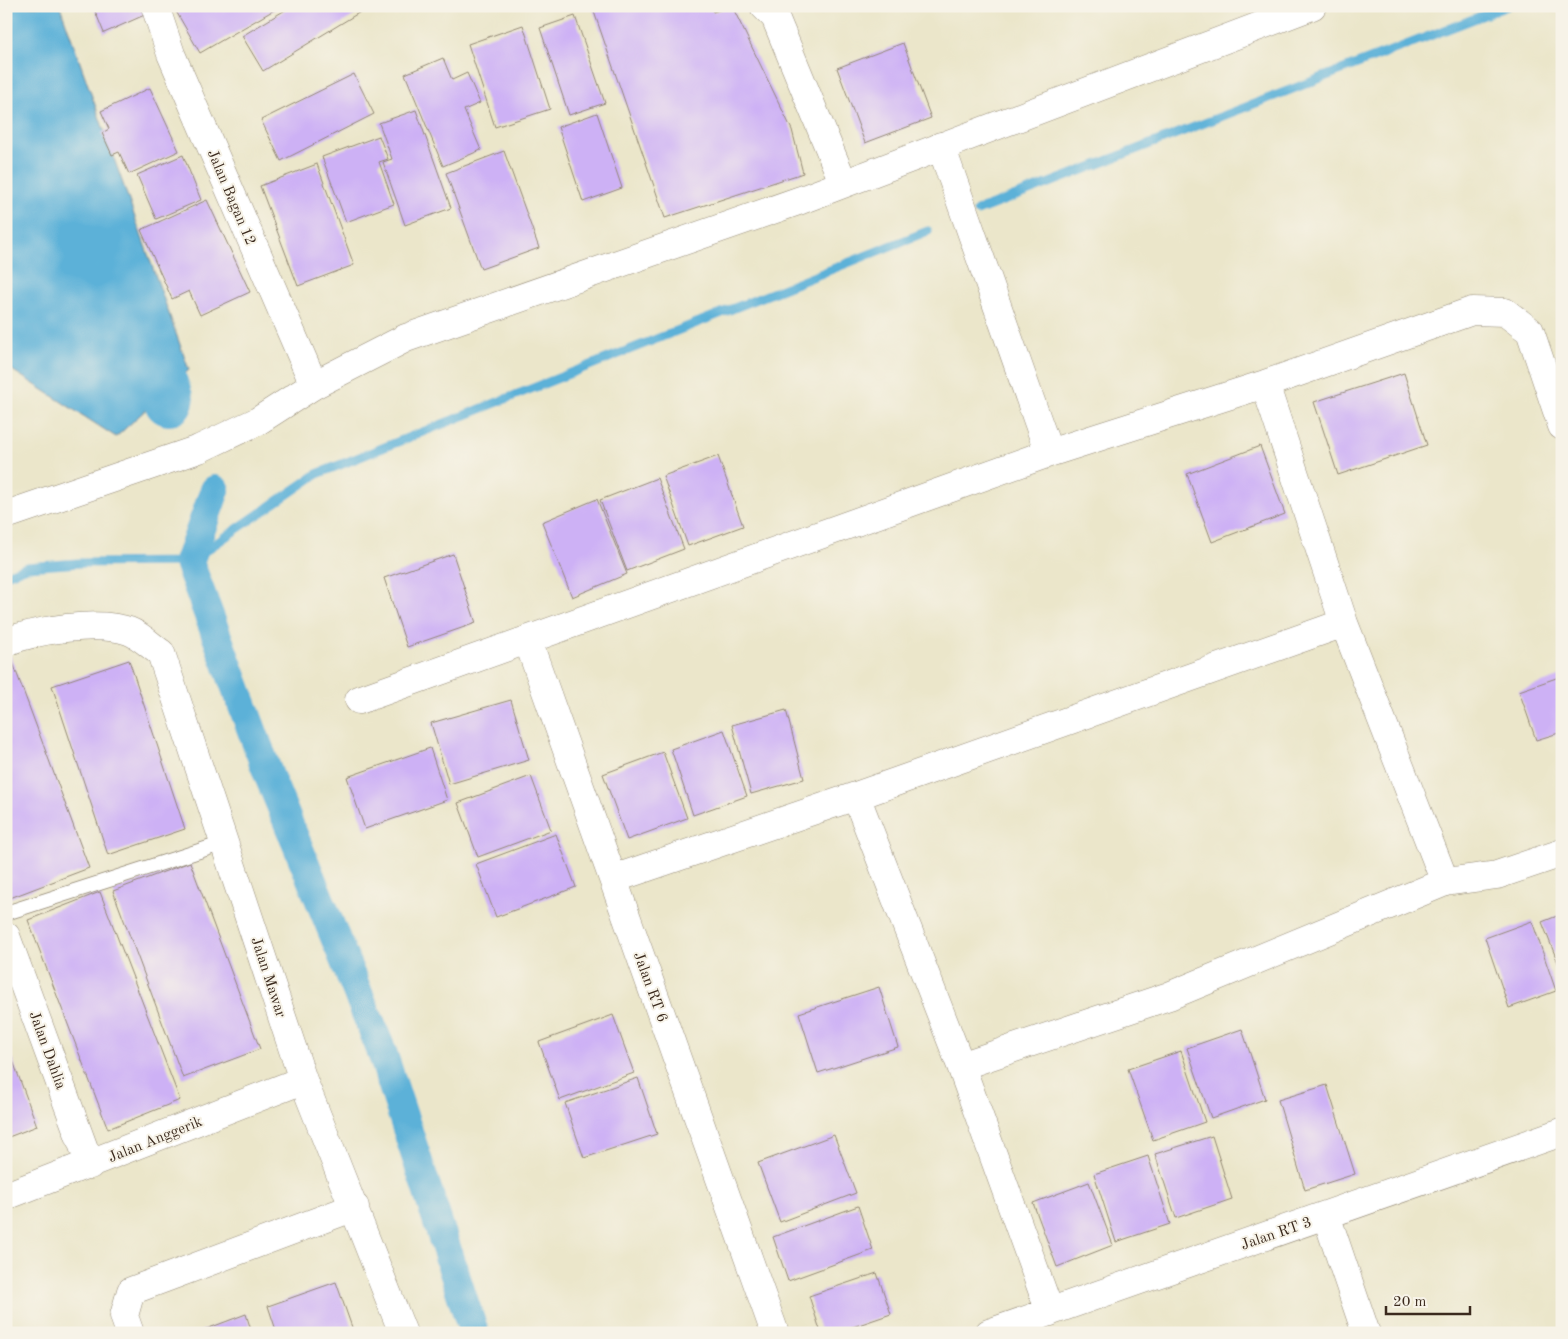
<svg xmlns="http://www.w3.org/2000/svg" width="1568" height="1339" viewBox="0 0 1568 1339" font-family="'Old Standard TT',serif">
<rect width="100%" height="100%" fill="#f7f3e8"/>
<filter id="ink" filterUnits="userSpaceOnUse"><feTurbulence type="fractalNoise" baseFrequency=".02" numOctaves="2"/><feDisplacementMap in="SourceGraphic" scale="10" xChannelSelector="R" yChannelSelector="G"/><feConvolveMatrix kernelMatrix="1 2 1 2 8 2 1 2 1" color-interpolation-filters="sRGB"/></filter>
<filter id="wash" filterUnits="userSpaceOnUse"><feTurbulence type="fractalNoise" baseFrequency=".0096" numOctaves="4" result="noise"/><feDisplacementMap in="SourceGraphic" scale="20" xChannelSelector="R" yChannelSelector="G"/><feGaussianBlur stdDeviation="1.12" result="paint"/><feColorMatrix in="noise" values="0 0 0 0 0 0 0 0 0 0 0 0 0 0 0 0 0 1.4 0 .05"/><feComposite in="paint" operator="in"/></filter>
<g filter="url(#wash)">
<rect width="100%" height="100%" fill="#ebe6ca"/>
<!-- water -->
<path fill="#5cb1d8" stroke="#4c6e7b" d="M6 6H60L189 370 116 437 9 368 6 360Z"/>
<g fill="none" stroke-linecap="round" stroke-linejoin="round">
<!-- stream -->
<path stroke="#5cb1d8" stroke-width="9" d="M977 211 1507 6
M6 575 27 567 79 563 189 562 317 474 928 231"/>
<!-- canal -->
<path stroke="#5cb1d8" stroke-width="30" d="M215 490 189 562 269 776 382 1052 474 1333"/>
<!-- river -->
<path stroke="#5cb1d8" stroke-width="50" d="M142 326 169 401"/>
</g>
<g id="blocks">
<!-- building -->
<path fill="#cdb1f5" d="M93 6H146L149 13 104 33Z
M173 6H281L200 53Z
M292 6H370L263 71 242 36Z
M592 6H712L713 12 732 6 792 130 803 173 665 218Z
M575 16 605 103 569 115 540 28Z
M523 25 550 109 495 127 468 44Z
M903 43 931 118 865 143 837 68Z
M443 58 452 80 467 73 480 103 464 110 481 150 443 166 405 74Z
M354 74 374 114 281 161 261 120Z
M150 88 179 151 129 174 119 152 112 155 102 133 109 129 101 111Z
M416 110 451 208 405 225 383 162 392 159 379 123Z
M597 113 622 188 583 202 558 127Z
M379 136 388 159 379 162 394 204 346 222 322 157Z
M504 151 539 248 481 269 446 173Z
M183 155 201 200 156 219 137 175Z
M317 164 354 265 298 286 260 186Z
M207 200 250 292 200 315 189 291 172 299 141 230Z
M1404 373 1427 445 1338 475 1314 402Z
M1260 446 1285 514 1212 542 1187 474Z
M718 456 743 526 688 546 663 476Z
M657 478 684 549 627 571 600 500Z
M597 499 627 574 572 597 542 522Z
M453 554 476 623 407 647 384 578Z
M10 655 89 868 10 898 6 887V656Z
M129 660 185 829 108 855 52 686Z
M1562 676V732L1536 740 1519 691Z
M511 700 529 760 449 784 431 723Z
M786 710 804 779 751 794 732 725Z
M724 730 747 796 693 815 671 749Z
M430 748 447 800 365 829 347 777Z
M663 752 687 818 627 840 603 774Z
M531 776 551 830 478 857 458 803Z
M556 834 576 887 496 917 476 864Z
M190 862 260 1049 183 1078 113 891Z
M100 892 180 1100 108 1129 28 920Z
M1562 914V973L1542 922Z
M1532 921 1556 991 1509 1008 1485 938Z
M879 987 898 1047 818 1073 799 1013Z
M613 1015 634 1073 560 1100 539 1042Z
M1242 1029 1265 1099 1211 1118 1187 1048Z
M6 1042 37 1126 6 1138Z
M1181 1051 1205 1122 1153 1140 1128 1069Z
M638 1078 657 1134 584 1158 565 1103Z
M1327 1085 1355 1174 1305 1190 1278 1100Z
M834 1135 856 1193 780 1222 758 1163Z
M1212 1136 1232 1199 1176 1218 1155 1154Z
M1148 1156 1170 1224 1116 1242 1094 1174Z
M1089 1182 1113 1245 1057 1267 1033 1203Z
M858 1206 873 1250 788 1281 773 1237Z
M877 1273 891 1314 835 1333H821L809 1296Z
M336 1282 354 1333H277L268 1306Z
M246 1314 252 1333H196Z"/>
</g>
</g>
<g filter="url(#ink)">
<use href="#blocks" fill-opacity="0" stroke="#938874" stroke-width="1"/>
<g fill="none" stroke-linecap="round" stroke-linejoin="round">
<defs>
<path id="service" d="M6 913 224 843"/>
<path id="minor" d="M155 6 171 54 314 385
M764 6 775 17 843 182
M941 146 1049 453
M1265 384 1344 623 1445 882 1497 875 1562 853
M528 641 775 1333
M6 642C36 630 98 620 129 631 140 635 151 646 161 653L303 1080 403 1333
M359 700 1049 453 1265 384 1472 311 1505 312 1530 331 1562 426
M613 879 856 796
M6 936 90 1165
M961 1066 856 796 1344 623
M6 1196 303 1080
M1326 1215 1366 1333
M1050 1312 961 1066 1169 996 1445 882
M130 1333 124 1316 131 1291 355 1207
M989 1333 1562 1132"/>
<path id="tertiary" d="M6 515 199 449 258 421 314 385 406 338 801 200 1312 6"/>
</defs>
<!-- service casing -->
<use href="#service" stroke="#938874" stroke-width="16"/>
<!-- minor casing -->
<use href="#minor" stroke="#938874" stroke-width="29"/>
<!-- tertiary casing -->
<use href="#tertiary" stroke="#938874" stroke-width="29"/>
<!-- service -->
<use href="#service" stroke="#fff" stroke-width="14"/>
<!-- minor -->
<use href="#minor" stroke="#fff" stroke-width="28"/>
<!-- tertiary -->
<use href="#tertiary" stroke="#fff" stroke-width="28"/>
</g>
</g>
<g text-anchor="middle" stroke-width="4" stroke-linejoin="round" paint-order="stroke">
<!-- street labels -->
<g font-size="15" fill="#3b2a1e" stroke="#f7f3e8">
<text transform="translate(232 197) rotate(67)" y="5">Jalan Bagan 12</text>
<text transform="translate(269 977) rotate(72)" y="5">Jalan Mawar</text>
<text transform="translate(651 987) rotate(70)" y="5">Jalan RT 6</text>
<text transform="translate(48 1050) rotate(70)" y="5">Jalan Dahlia</text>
<text transform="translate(155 1139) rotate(-22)" y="5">Jalan Anggerik</text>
<text transform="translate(1276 1233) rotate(-19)" y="5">Jalan RT 3</text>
</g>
</g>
<!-- margin -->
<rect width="1568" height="1339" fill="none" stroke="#f7f3e8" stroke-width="25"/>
<!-- scale -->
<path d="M1386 1306v8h84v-8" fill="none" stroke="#3b2a1e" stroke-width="2.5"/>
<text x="1393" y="1306" font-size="15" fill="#3b2a1e" stroke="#f7f3e8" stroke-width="4" paint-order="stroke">20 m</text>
</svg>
